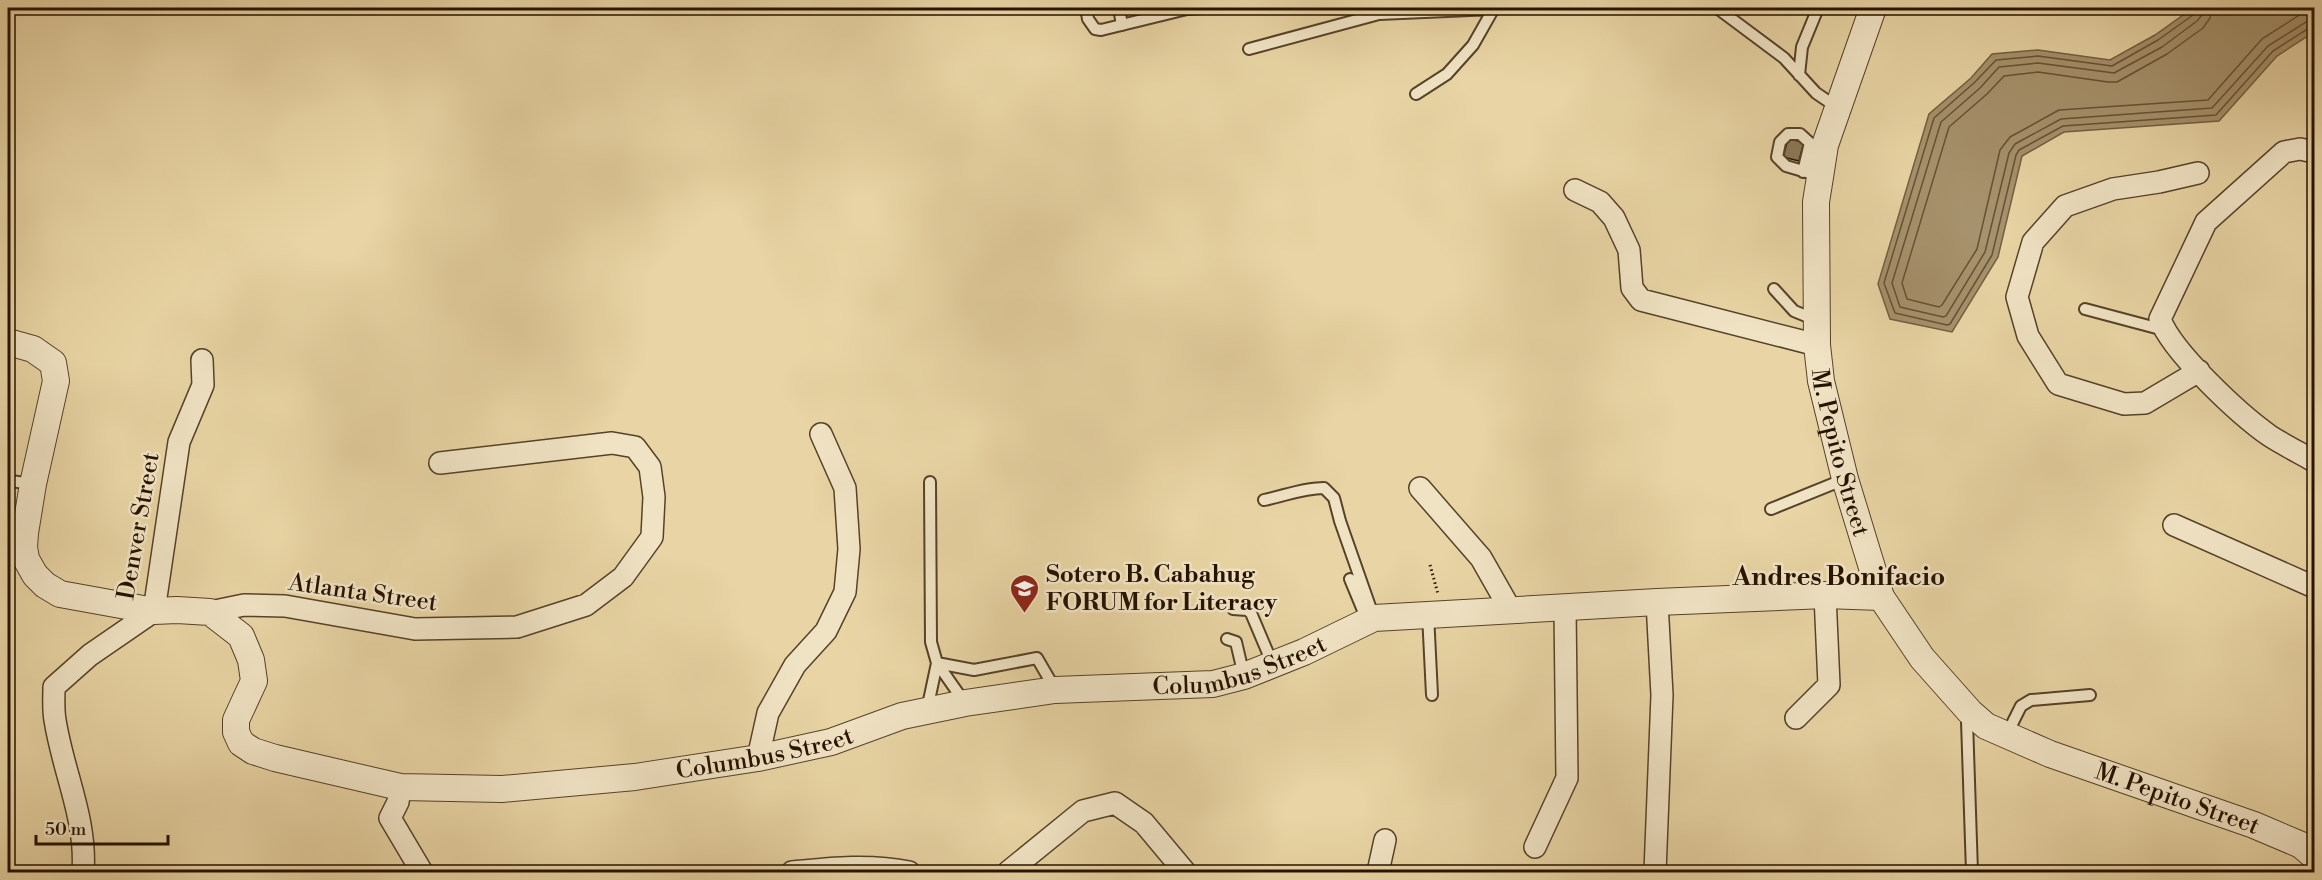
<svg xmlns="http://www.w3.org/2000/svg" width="2322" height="880" viewBox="0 0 2322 880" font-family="'Libre Bodoni',serif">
<rect width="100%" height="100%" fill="#e8d4a4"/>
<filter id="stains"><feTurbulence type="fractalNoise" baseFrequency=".00333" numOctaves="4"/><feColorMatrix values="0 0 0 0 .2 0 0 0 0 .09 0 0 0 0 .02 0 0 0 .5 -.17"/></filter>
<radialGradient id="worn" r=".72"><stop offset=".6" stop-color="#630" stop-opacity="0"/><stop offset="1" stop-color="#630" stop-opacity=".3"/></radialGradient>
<!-- water -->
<path fill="#a6926c" stroke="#735f41" stroke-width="1.5" d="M2193 8H2314V32L2277 56 2219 121 2064 132 2022 156 1998 257 1952 332 1890 319 1878 284 1929 114 1971 78 1992 54 2038 50 2110 60 2155 35Z"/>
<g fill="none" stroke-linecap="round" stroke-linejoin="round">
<!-- shore -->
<path stroke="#665236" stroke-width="1.5" d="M2195 8 2193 15 2158 40 2112 66 2038 56 1996 60 1975 82 1934 118 1884 283 1895 313 1947 325 1950 324 1992 255 2016 155 2019 150 2063 126 2216 115 2273 51 2309 28 2314 27
M2203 8 2202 15 2197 21 2162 47 2114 73 2038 63 1999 67 1980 88 1941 122 1892 283 1900 307 1943 317 1946 316 1985 252 2009 153 2015 144 2061 119 2212 108 2268 46 2306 22 2314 20
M2212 8 2210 18 2203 28 2167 54 2117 82H2108L2038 72 2004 76 1987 94 1949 127 1902 283 1907 299 1939 307 1942 305 1977 249 2000 150 2010 137 2059 110 2208 100 2262 39 2301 14 2314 11"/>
</g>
<!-- building -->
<path fill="#8b7755" stroke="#261200" stroke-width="1.5" d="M1788 139 1804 142 1799 161 1783 157Z"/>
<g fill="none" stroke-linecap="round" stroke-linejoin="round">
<defs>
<path id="service" d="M1086 8 1088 19 1095 29 1101 30 1187 9 1203 8
M1119 8 1122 25
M1717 8 1784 58 1816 93 1838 108
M1249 49 1379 14 1493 9
M1799 75 1802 47 1818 8
M1416 94 1447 74 1473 45 1494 8
M1803 172 1810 143
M1820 176 1786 166 1777 157 1780 142 1788 134H1800L1822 154
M1774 289 1794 311 1816 320
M2085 309 2164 330
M11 481 32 484
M930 482 931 642 937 663 965 703
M1264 500C1284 496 1303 488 1324 488L1334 498 1340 521 1374 618
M1771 509 1845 479
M1350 579 1367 620
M1233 609 1247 610 1251 613 1273 665
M1428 614 1432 695
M1227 639 1236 642 1244 676
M937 663 974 670 1037 658 1055 689
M927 710 937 663
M1970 713 1967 721 1972 872
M2007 734 2021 706 2031 700 2090 695"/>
<path id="minor" d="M2314 152 2300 149 2284 152 2206 222 2160 319C2172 352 2240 415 2270 436 2284 445 2300 453 2314 461
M2198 173 2159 182 2113 189 2065 206 2033 242 2017 297 2028 336 2058 384 2124 404 2145 403 2199 371
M1575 190 1600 202 1614 218 1629 250 1632 288 1641 300 1817 345
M1420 488 1481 558 1510 609
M2174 525 2314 587
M210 612 244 605 285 606 415 629 517 627 586 605 623 577 652 537 654 497 650 467 635 447 612 443 440 463
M1796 718 1829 685 1825 595
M758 758 768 713 795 665 826 631 845 592 849 549 845 488 821 434
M400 787 398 802 390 818 422 872
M1535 847 1567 778 1565 608
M83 872C87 819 63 772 55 720 53 709 54 698 54 687L90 655 154 611 179 442 203 385 202 360
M792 872C832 868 870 864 909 872
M1008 872 1083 811 1115 803 1144 823 1185 872
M1378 872 1385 840
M1655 872 1662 695 1657 602"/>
<g id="tertiary">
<path id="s1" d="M1873 8 1825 145 1820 177 1816 202 1817 345 1821 381 1845 479 1881 597 1922 658 1970 712 1986 726 2050 754 2254 825 2301 845 2314 856"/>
<path id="s2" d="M8 342 33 349 53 363 56 381 33 484 25 533 24 547 26 559 35 575 45 585 60 594 154 611 177 610 210 612 241 636 251 660 254 681 236 720V732L241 743 253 751 275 758 400 787 502 789 635 777 758 758 831 742 902 716 965 703 1055 690 1213 684 1244 676 1304 652 1374 618 1657 602 1825 595 1881 597"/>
</g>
</defs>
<!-- service casing -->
<use href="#service" stroke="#564229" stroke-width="14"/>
<!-- minor casing -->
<use href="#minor" stroke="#564229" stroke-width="24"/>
<!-- tertiary casing -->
<use href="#tertiary" stroke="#564229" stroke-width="28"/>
<!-- path -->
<path stroke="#261200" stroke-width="3" stroke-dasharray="1.5 3" stroke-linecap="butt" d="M1430 565 1438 594"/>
<!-- service -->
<use href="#service" stroke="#f0e3c4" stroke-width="10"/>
<!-- minor -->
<use href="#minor" stroke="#f0e3c4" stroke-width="21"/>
<!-- tertiary -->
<use href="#tertiary" stroke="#f0e3c4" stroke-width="26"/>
</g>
<!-- icons -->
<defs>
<symbol id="school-pin" viewBox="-11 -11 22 30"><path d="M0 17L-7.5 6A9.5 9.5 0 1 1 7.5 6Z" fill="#8f2418" stroke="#f0e3c4"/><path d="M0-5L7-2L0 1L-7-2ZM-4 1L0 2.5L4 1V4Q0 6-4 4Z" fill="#fff"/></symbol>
</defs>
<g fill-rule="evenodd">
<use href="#school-pin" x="1008" y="572" width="33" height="45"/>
</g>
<g text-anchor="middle" stroke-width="5" stroke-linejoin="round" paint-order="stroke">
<!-- street labels -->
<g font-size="24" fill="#261200" stroke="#f0e3c4">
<text dy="8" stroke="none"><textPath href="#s1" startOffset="456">M. Pepito Street</textPath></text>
<text transform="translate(138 526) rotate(-80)" y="8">Denver Street</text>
<text transform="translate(363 592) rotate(8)" y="8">Atlanta Street</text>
<text dy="8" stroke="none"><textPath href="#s2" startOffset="1624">Columbus Street</textPath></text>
<text dy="8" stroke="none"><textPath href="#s2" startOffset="1138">Columbus Street</textPath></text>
<text dy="8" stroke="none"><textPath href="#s1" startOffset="978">M. Pepito Street</textPath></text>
</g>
<!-- poi labels -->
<g font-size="24" font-weight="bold" fill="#261200" stroke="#f0e3c4" text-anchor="start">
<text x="1046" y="582">Sotero B. Cabahug<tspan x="1046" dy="28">FORUM for Literacy</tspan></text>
</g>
<!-- neighbourhood labels -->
<g font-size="26" font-weight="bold" fill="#261200" stroke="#f0e3c4">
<text x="1839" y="585">Andres Bonifacio</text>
</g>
</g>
<!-- margin -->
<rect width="2322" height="880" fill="none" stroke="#e8d4a4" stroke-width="30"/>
<rect x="9" y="9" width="2304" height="862" fill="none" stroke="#261200" stroke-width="3"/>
<rect x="15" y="15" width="2292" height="850" fill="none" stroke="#261200" stroke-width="1.5"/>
<!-- scale -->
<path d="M36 835v9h132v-9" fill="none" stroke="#261200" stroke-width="3"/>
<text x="45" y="835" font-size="18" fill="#261200" stroke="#f0e3c4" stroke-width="4.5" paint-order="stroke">50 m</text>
<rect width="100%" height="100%" filter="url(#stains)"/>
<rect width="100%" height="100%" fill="url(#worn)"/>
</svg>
